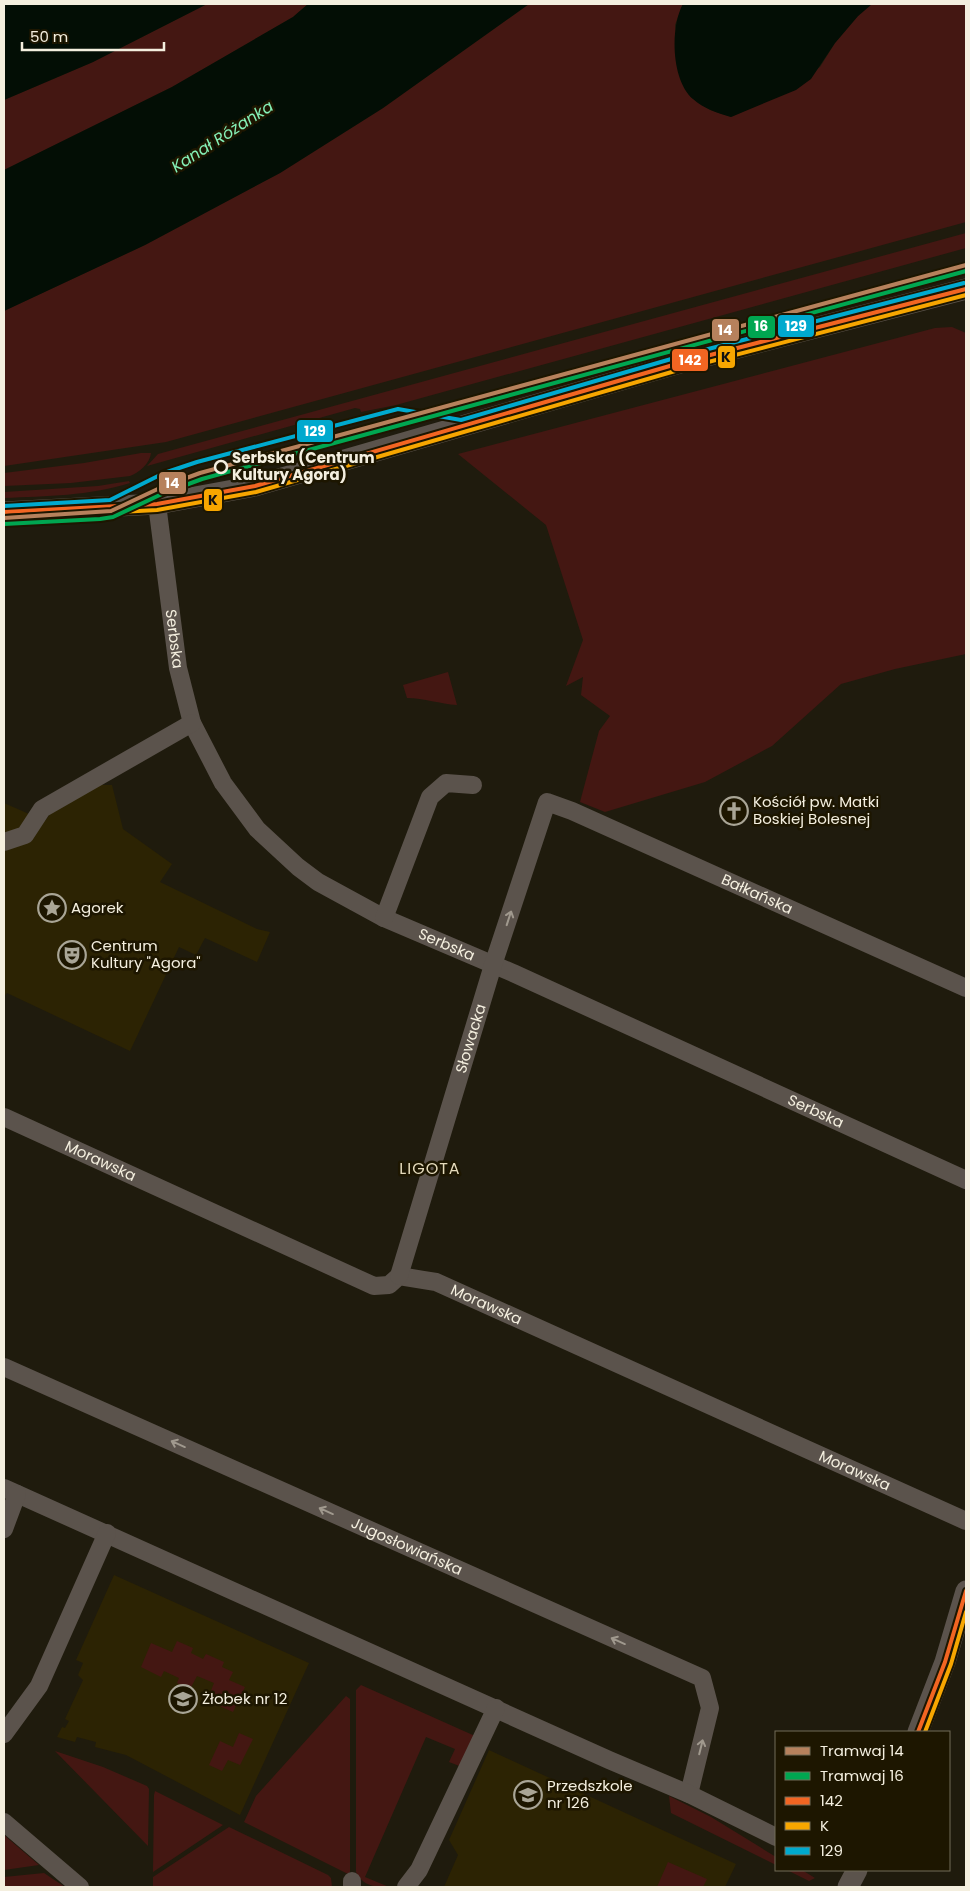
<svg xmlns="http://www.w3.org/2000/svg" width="970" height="1891" viewBox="0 0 970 1891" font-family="Poppins,sans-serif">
<rect width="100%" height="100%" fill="#1f1b0d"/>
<!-- built -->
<path fill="#2c2303" d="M99 785H112L123 829 172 864 160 882 257 929 270 932 257 962 205 938 196 955 179 947 130 1051 7 993 4 996V803L45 821 50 814Z
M114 1575 309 1663 240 1815 126 1755 95 1747 96 1742 77 1737 75 1742 57 1737 62 1727 65 1728 69 1721 65 1719 83 1680 78 1675 83 1663 76 1660Z
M489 1750 736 1864 725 1887H444L458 1855 449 1840Z"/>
<!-- green -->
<path fill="#441712" d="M207 4H308L293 17 172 87 4 170V100L93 62Z
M529 4H683L675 25 683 84 692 98 710 110 731 117 755 106 820 67 835 43 858 16 872 4H966V222L166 442 4 466V311L145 245 280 173 383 108Z
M966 233V248L396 405 361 412 360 409 355 408 147 466 158 454Z
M952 327 966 333V654L895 669 841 684 772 746 705 782 605 812 580 802 599 731 610 716 581 695 583 677 566 686 583 640 546 525 458 454 935 328Z
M141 453H151C150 463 139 473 130 476L71 483 4 486V473L84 463Z
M129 481 130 483C89 496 47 496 4 498V492L98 486Z
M448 672 457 705C440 704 424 698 407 698L403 685Z
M177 1641 193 1648 191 1653 203 1659 206 1654 224 1662 222 1667 233 1672 229 1680 245 1687 233 1712 217 1705 220 1698 210 1693 214 1683 197 1676 190 1689 177 1683 179 1678 164 1671 161 1677 141 1667 151 1643 172 1652Z
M361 1685 475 1736 462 1767 449 1762 455 1749 426 1737 365 1877 389 1887C374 1887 363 1886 356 1872V1690Z
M346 1696 350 1699V1872L348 1874 244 1822 256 1796Z
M239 1733 253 1739 240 1765 228 1760 222 1771 209 1765 220 1741 233 1747Z
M55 1751 103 1767 147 1786 149 1789 148 1846Z
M155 1791 223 1825 153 1872 154 1795Z
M669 1796 711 1817 776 1857V1865L671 1813Z
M229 1827 328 1875 331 1878 332 1887H153V1877Z
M4 1835 39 1865 4 1870Z
M668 1862 707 1879 703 1887H657Z
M787 1870H802L815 1878 809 1881Z
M44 1873 65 1887H4V1877Z"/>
<!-- water -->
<path fill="#030e05" d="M4 4H207L93 62 4 100Z
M308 4H529L383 108 280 173 145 245 4 311V170L172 87 293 17Z
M683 4H872L858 16 835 43 811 79 796 90 731 117C718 113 704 109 693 99 671 80 670 27 683 4Z"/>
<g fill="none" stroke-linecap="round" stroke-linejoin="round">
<!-- minor -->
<g stroke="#5b534c" stroke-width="18">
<path id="s1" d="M157 504 178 668 192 723 223 783 257 829 298 867 318 882 384 918 513 973 966 1180"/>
<path d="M4 842 25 835 42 809 192 723"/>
<path d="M384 918 430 797 446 783 473 785"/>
<path id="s2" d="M4 1117 374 1286 389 1285 399 1276 436 1282 966 1521"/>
<path id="s3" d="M399 1276 493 965 547 802 572 811 966 988"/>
<path id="s4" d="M4 1367 702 1678 710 1708 689 1794"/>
<path d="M4 1488 609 1760 689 1794 776 1837"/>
<path d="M4 1529 17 1494"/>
<path d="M4 1734 39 1686 107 1533"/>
<path d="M4 1822 80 1887"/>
<path d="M352 1887V1881"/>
<path d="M406 1887 419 1870 496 1708"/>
</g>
<!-- tertiary -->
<path stroke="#5b534c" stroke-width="21" d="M4 512 157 504 255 486 687 361 966 289
M918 1732 945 1662 966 1591
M848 1887 857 1870"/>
<defs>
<path id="bus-1" d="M4 512 157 504 255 486 687 361 966 289
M918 1732 945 1662 966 1591"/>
<path id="bus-2" d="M4 518 157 510 256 492 689 367 966 295
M925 1732 951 1664 966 1612"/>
<path id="bus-3" d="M4 506 110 500 164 473 197 462 398 409 461 420 685 355 964 283"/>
</defs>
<!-- bus-1 casing -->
<use href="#bus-1" stroke="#1d1600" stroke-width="8"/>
<!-- bus-2 casing -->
<use href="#bus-2" stroke="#1d1600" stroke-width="8"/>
<!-- bus-3 casing -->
<use href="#bus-3" stroke="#1d1600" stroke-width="8"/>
<!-- bus-1 -->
<use href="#bus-1" stroke="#f26522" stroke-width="4"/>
<!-- bus-2 -->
<use href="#bus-2" stroke="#f7a600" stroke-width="4"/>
<!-- bus-3 -->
<use href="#bus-3" stroke="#00a9ce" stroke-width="4"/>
<defs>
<path id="tram-1" d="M4 518 111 511 162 487 200 473 966 265"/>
<path id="tram-2" d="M4 524 100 519 113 517 164 493 202 479 966 271"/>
</defs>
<!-- tram-1 casing -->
<use href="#tram-1" stroke="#1d1600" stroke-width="8"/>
<!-- tram-2 casing -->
<use href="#tram-2" stroke="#1d1600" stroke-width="8"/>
<!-- tram-1 -->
<use href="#tram-1" stroke="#b6815c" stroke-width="4"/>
<!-- tram-2 -->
<use href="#tram-2" stroke="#00a651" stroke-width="4"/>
</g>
<!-- one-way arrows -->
<defs><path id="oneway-shaft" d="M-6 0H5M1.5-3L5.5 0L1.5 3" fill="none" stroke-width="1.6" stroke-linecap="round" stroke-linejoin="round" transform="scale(1.25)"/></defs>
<g stroke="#a0998e">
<use href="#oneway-shaft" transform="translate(509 918) rotate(-72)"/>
<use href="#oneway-shaft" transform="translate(178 1444) rotate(-156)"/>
<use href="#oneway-shaft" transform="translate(326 1511) rotate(-156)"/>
<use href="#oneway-shaft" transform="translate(618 1641) rotate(-156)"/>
<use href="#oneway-shaft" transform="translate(701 1747) rotate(-76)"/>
</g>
<!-- icons -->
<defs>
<symbol id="church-ring" viewBox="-11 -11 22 22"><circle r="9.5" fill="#1d1600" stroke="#a9a596" stroke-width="1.5"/><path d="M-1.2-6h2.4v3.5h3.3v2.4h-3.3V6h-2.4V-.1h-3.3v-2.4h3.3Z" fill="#a9a596"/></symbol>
<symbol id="sight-ring" viewBox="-11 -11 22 22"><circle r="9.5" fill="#1d1600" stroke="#a9a596" stroke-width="1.5"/><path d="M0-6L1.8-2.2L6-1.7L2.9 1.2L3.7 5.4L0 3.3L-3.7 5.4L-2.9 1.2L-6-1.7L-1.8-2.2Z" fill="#a9a596"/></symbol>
<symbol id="theatre-ring" viewBox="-11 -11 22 22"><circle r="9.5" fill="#1d1600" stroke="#a9a596" stroke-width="1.5"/><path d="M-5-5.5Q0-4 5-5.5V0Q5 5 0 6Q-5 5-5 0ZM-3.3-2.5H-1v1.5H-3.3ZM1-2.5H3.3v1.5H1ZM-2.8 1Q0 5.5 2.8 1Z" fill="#a9a596"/></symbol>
<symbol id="school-ring" viewBox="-11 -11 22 22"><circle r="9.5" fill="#1d1600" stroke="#a9a596" stroke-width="1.5"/><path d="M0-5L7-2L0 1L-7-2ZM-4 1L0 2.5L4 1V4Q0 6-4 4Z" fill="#a9a596"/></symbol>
</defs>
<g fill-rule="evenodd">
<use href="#church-ring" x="718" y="795" width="32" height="32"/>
<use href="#sight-ring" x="36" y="892" width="32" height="32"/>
<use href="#theatre-ring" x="56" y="939" width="32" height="32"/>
<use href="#school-ring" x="167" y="1683" width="32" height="32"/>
<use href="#school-ring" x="512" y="1779" width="32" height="32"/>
</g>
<!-- markers -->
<circle fill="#1d1600" stroke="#f4efdf" stroke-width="2.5" cx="221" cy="467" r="6"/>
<g text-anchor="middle" stroke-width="5" stroke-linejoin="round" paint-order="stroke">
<!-- stop labels -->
<g font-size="15" font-weight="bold" fill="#f4efdf" stroke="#1d1600" text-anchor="start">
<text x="232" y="463">Serbska (Centrum<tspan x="232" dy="17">Kultury Agora)</tspan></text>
</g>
<!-- street labels -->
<g font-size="15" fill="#f4efdf" stroke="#1d1600">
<text dy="5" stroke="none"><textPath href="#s1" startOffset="136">Serbska</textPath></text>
<text dy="5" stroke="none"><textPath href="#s3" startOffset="726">Bałkańska</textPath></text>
<text dy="5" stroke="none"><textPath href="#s1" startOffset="571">Serbska</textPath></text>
<text dy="5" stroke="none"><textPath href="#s3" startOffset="248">Słowacka</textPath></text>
<text dy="5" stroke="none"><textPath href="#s1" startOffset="976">Serbska</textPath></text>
<text dy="5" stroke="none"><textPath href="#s2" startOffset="106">Morawska</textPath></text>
<text dy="5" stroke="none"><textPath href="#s2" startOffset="528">Morawska</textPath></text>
<text dy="5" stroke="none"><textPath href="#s2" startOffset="932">Morawska</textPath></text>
<text dy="5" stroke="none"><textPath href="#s4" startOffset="441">Jugosłowiańska</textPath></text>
</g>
<!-- poi labels -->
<g font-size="15" fill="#f4efdf" stroke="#1d1600" text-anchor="start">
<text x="753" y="807">Kościół pw. Matki<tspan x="753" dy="17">Boskiej Bolesnej</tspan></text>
<text x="71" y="913">Agorek</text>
<text x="91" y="951">Centrum<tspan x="91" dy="17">Kultury "Agora"</tspan></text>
<text x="202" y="1704">Żłobek nr 12</text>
<text x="547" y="1791">Przedszkole<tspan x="547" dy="17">nr 126</tspan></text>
</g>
<!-- water labels -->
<g font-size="16" font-style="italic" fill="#85f1b7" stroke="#1d1600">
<text transform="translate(222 136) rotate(-33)" y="6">Kanał Różanka</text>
</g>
<!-- neighbourhood labels -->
<g font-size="16" letter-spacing="1" fill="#e5dbbc" stroke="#1d1600">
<text x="430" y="1174">LIGOTA</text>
</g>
</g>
<g stroke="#1d1600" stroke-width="2">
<rect x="777" y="314" width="38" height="24" rx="5" fill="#00a9ce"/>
<rect x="747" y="315" width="29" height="24" rx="5" fill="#00a651"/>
<rect x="711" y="318" width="29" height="24" rx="5" fill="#b6815c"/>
<rect x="717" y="345" width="19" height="24" rx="5" fill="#f7a600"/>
<rect x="671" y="348" width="38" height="24" rx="5" fill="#f26522"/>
<rect x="296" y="419" width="38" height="24" rx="5" fill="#00a9ce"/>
<rect x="158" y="471" width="29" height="24" rx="5" fill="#b6815c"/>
<rect x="203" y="488" width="20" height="24" rx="5" fill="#f7a600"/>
</g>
<g font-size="14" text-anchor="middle" font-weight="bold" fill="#fff">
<text x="796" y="331">129</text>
<text x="761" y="331">16</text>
<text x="725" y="335">14</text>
<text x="690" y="365">142</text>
<text x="315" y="436">129</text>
<text x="172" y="488">14</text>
</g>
<g font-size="14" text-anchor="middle" font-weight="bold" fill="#111">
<text x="726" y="362">K</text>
<text x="213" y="505">K</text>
</g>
<!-- border -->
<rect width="970" height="1891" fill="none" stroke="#f4efdf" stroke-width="10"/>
<!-- legend -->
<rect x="775" y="1731" width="175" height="140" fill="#1d1600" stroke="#736d59"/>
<rect x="785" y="1747" width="25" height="8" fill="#b6815c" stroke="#736d59"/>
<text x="820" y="1756" font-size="15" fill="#f4efdf">Tramwaj 14</text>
<rect x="785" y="1772" width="25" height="8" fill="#00a651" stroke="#736d59"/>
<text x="820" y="1781" font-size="15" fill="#f4efdf">Tramwaj 16</text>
<rect x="785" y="1797" width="25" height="8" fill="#f26522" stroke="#736d59"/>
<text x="820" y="1806" font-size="15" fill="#f4efdf">142</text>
<rect x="785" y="1822" width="25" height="8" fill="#f7a600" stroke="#736d59"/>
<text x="820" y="1831" font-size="15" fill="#f4efdf">K</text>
<rect x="785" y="1847" width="25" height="8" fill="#00a9ce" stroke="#736d59"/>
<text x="820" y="1856" font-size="15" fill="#f4efdf">129</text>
<!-- scale -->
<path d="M22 42v8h142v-8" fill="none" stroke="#f4efdf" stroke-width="2.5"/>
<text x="30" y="42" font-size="15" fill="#f4efdf" stroke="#1d1600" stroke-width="4" paint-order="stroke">50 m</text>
</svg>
